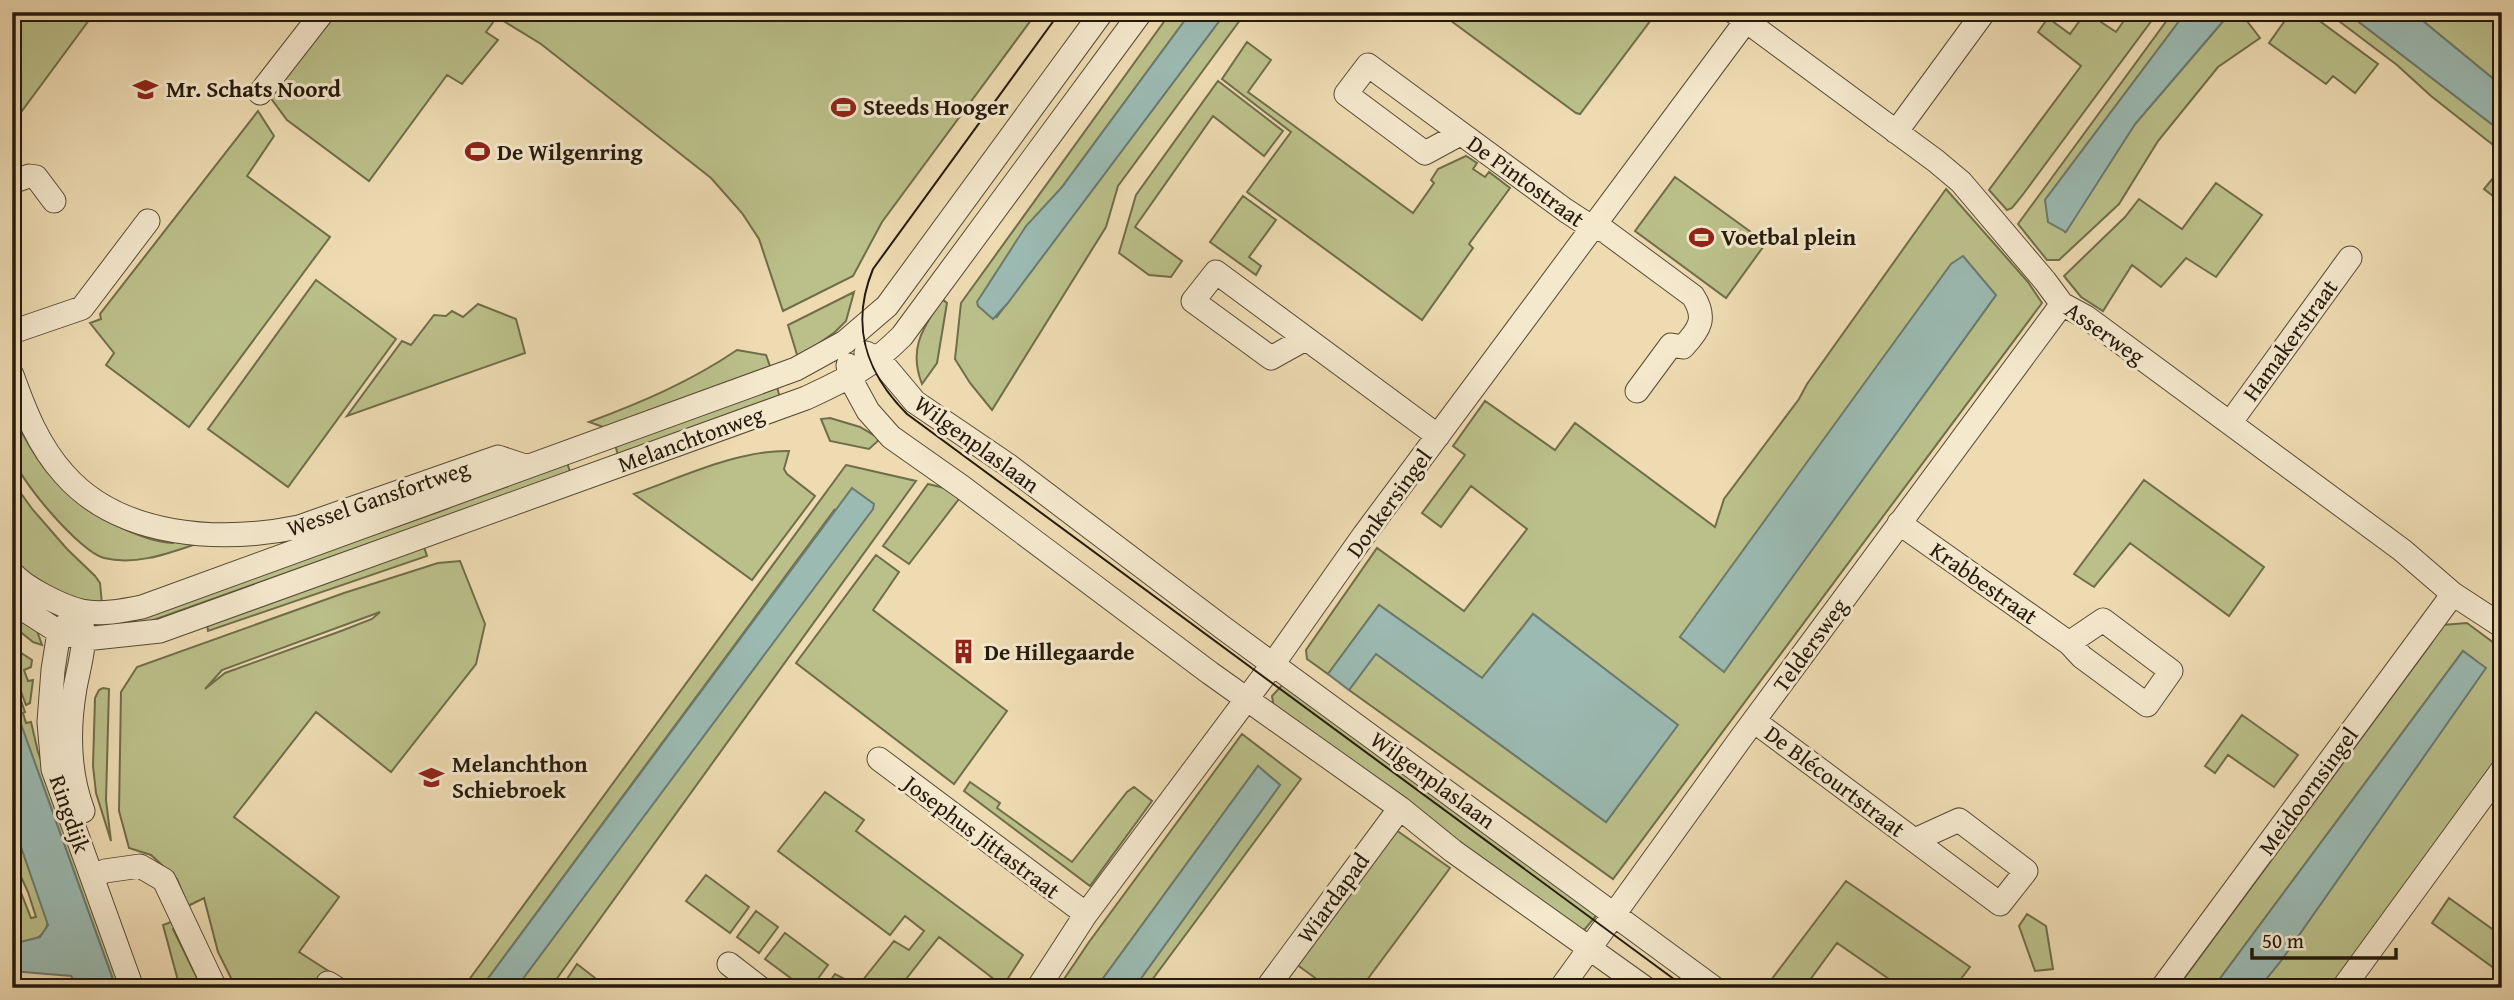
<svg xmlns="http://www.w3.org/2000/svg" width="2514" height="1000" viewBox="0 0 2514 1000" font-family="'Gentium Book Plus',serif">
<rect width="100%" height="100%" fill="#eedbb2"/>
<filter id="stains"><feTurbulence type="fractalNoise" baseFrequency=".00286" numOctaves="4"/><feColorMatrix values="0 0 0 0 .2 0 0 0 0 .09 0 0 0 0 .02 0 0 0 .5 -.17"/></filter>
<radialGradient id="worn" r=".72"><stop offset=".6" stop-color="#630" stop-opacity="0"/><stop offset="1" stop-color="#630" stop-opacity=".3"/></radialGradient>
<!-- green -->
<path fill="#bbc08a" stroke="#706d4a" stroke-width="2" fill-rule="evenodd" d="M12 12H95L16 119 12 109Z
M335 12H1037L882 222 853 276 783 311 759 239 742 213 711 178 541 44 497 17 486 32 498 40 462 84 447 75 369 181 287 120 270 97Z
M1171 12H1191L1062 187 996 318 1226 12H1246L1118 186 1106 227 992 410 970 383 955 359 961 303Z
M1439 12H1657L1580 114 1576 113Z
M2086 12 2116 32 2130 12H2158L2021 197 2012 208 2007 210 1989 190 2081 66 2038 32 2048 18 2070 34Z
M2173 12H2186L2045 200 2065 232 2135 124 2231 12H2240L2260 38 2218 67 2158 141 2119 204 2059 260H2047L2018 224Z
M2291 12H2314L2317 19 2378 64 2355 93 2333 76 2326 84 2269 43Z
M2327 12H2346L2502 132V152L2431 96 2397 65Z
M2412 12H2502V86Z
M1247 42 1271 60 1248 92 1413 213 1434 183 1431 180 1438 169 1466 156 1477 163 1473 169 1485 177 1489 172 1510 188 1469 244 1473 248 1422 320 1247 192 1291 132 1222 79Z
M1218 81 1283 131 1264 156 1213 116 1135 227 1182 261 1171 277 1149 275 1119 253 1136 195Z
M258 111 274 136 247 176 330 237 189 427 106 365 114 353 90 323 101 319 100 314Z
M2502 167V203L2484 189Z
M1675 177 1766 243 1726 298 1635 231Z
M2216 183 2262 215 2216 277 2186 258 2161 287 2132 265 2103 311 2081 297 2064 276 2125 217 2139 199 2182 229Z
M1946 189 2028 282 2042 303 1613 879 1349 690 1375 653 1606 822 1677 725 1533 614 1482 678 1379 605 1328 674 1307 659 1306 650 1377 548 1464 611 1527 529 1471 486 1441 527 1422 513 1465 455 1453 446 1485 401 1555 450 1575 423 1715 527 1724 499 1799 399 1807 384ZM1996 295 1724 671 1680 637Z
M1243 196 1276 220 1249 257 1261 266 1256 275 1210 242Z
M316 280 396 339 288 487 208 429Z
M854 292 846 321 835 332 798 358 788 325Z
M942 299 947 303 937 363 922 384C908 348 923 329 942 299Z
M478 304 516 319 525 353 347 416 402 341 411 345 434 315 446 316 452 311 463 317Z
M737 350 766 355 771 369 606 428 589 422C640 403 690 382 737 350Z
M776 383 780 398 618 455 614 441Z
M12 412C36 465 63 499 116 525 134 534 153 542 173 543L176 536 199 543C169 553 136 566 104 558 81 553 17 478 12 455 10 442 12 425 12 412Z
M830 418 860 427 880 439 869 449 830 441 821 419Z
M789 451 784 469 787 474 815 496 752 580 634 494C682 477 738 450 789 451Z
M566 459 570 472 134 627V619L446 509 483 490Z
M846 465 916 481 550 988H516L661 792 835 509 481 988H463Z
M2144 480 2264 567 2229 616 2130 543 2094 587 2074 574Z
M12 481 33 510 67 549 95 576 100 583 102 604 70 598 12 567Z
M928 484 957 491 962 495 909 564 883 546Z
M424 547 427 556 208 631 207 625Z
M876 555 899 572 873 610 1007 711 954 784 796 663Z
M460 561 485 624 476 664 391 772 316 712 234 817 339 897 299 952 330 972 325 978 314 979 288 988H236L218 952 204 898 188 906 177 879 151 855 129 848 119 811 121 692 137 667 344 593 438 563ZM380 612 372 619 341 631 225 673 205 689 222 670Z
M12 613 37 631 42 645 33 642 12 625Z
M2467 623 2502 649V754L2331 988H2259L2485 668 2463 651 2213 988H2177L2430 645 2442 625Z
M12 647 32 660 31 667 24 670 28 681 33 680 30 703 26 705 12 667Z
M12 675 25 712 23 713 26 723 31 722 38 752 122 988H116L12 701Z
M1284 683 1595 911 1596 916 1585 929 1580 930 1274 708 1272 696Z
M103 688 109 689 106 800 111 841 96 793 93 766 95 698 99 690Z
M2242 715 2298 755 2274 787 2228 755 2215 773 2205 766Z
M1242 734 1301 779 1146 988H1134L1280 785 1258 766 1096 988H1058L1089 942Z
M970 782 1000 803 997 808 1072 862 1127 792 1134 787 1152 801 1090 886 964 791Z
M825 792 864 820 856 831 1023 955 1003 986 939 937 899 988H825L835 974 858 986 894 941 909 950 924 931 905 916 890 935 778 851Z
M12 821 48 922C45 939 32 940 17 944L12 891 20 890 31 918 36 917 28 892 12 857Z
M1396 830 1450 868 1361 988H1329L1296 964Z
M706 875 749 907 730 933 686 901Z
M1846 881 1970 967 1954 988H1902L1837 943 1804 988H1765Z
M2449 898 2502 936V974L2432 923Z
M756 911 778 927 759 953 737 937Z
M2027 914 2046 926 2053 969 2035 971 2019 926Z
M176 920 179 925 173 929 202 988H180L163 925Z
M785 933 828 965 811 988H804L765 959Z
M577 964 608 988H561Z"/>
<!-- water -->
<path fill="#9bbab2" stroke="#6c7a6f" stroke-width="2" d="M1191 12H1226L1007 304 993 319 978 306 977 302 1026 226 1062 187Z
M2186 12H2231L2135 124 2066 232 2048 222 2045 200Z
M2346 12H2412L2502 86V132Z
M1963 256 1996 295 1724 672 1680 637 1951 264Z
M852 488 874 504 873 509 516 988H481Z
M1379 605 1482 678 1533 614 1678 725 1606 822 1376 654 1349 690 1328 674Z
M2463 651 2486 668 2281 961 2259 988H2213Z
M12 701 17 713 116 988H79L71 976 12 971V944L40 937 48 925 12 821Z
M1258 766 1280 785 1134 988H1096Z"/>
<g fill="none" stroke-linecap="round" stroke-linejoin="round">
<defs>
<path id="minor" d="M1734 12 1936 161 1961 182 2045 281 2062 304 2086 317 2402 550 2453 594 2502 626
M260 93 323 12
M1896 132 1984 12
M1460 134 1425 153 1346 94 1368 65 1565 210 1591 227 1605 231 1693 296C1707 318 1700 329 1683 347L1671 345 1637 391
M12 182 29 176 36 177 54 201
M12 332 82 308 148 221
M1305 339 1271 358 1193 301 1216 272 1438 436
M866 353 879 359 915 402 1008 465 1222 627 1714 988
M848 365 850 378 868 411 891 437 962 487 1210 673 1400 808 1453 851 1645 988
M12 375C25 411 38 445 64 474 120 538 221 543 299 527L498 457 525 466
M2230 423 2350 258
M1899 523 2069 643 2082 657 2147 705 2171 671 2103 620 2069 643
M12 573C25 588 61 606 81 611 101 615 122 611 142 607L796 369 845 342 887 306 1102 12
M12 602 59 632 85 639 160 631 806 398C847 379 870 368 902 336L1141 12
M68 623 59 632 53 670 49 722 53 769 132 988
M82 624C86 646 79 666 75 688 68 729 68 771 83 811
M1754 721 2000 904 2026 871 1959 820 1915 840
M879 759 1086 914
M92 877 105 871 140 866 164 880 215 988
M729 964 760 988
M328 983 336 988
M1038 988 1086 914 1273 664 1364 535 1746 21
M1267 988 1400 808
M1561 988 1741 738 2062 304
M2162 988 2453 594
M2343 988 2502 770"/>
</defs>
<!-- minor casing -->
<use href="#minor" stroke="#574a35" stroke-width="25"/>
<!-- minor -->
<use href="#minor" stroke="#f4e8cd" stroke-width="23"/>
<!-- tram -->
<path stroke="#251a0b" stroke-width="2" d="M1060 12 873 269C850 325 865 372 907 414L1686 988"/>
</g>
<!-- icons -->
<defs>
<symbol id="school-bare" viewBox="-9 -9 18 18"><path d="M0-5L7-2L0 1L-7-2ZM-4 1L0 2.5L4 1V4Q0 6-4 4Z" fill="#8f2418" stroke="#f4e8cd" stroke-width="2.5" paint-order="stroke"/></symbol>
<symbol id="stadium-bare" viewBox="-9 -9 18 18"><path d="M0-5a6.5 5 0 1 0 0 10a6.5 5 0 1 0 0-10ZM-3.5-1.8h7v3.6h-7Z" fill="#8f2418" stroke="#f4e8cd" stroke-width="2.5" paint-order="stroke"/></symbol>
<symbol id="building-bare" viewBox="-9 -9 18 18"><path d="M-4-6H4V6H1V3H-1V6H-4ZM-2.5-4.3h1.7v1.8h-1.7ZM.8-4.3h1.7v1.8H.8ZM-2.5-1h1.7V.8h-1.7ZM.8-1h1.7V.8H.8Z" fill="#8f2418" stroke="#f4e8cd" stroke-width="2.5" paint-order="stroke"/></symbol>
</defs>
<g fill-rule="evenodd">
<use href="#school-bare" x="128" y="72" width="35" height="35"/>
<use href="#stadium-bare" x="826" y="90" width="35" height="35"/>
<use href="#stadium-bare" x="460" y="134" width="35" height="35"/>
<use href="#stadium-bare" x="1684" y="220" width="35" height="35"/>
<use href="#building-bare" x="946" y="634" width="35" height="35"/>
<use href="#school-bare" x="414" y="760" width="35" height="35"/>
</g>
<g text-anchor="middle" stroke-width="6" stroke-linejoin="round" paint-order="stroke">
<!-- poi labels -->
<g font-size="23" font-weight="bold" fill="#251a0b" stroke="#f4e8cd" text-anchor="start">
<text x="166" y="97">Mr. Schats Noord</text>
<text x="863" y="115">Steeds Hooger</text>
<text x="497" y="160">De Wilgenring</text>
<text x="1721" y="245">Voetbal plein</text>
<text x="984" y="660">De Hillegaarde</text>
<text x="452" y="772">Melanchthon<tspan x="452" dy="26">Schiebroek</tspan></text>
</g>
<!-- street labels -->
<g font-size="23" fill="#251a0b" stroke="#f4e8cd">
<text transform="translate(1526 181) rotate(36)" y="8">De Pintostraat</text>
<text transform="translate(2105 333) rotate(35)" y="8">Asserweg</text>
<text transform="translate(2290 340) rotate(-54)" y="8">Hamakerstraat</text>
<text transform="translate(691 439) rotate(-20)" y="8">Melanchtonweg</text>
<text transform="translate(977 444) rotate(36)" y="8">Wilgenplaslaan</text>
<text transform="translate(378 498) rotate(-19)" y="8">Wessel Gansfortweg</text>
<text transform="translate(1389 503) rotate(-54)" y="8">Donkersingel</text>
<text transform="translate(1984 583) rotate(35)" y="8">Krabbestraat</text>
<text transform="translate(1810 645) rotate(-54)" y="8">Teldersweg</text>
<text transform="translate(1433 780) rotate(36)" y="8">Wilgenplaslaan</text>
<text transform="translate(1835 781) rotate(37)" y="8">De Blécourtstraat</text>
<text transform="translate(2308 791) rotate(-54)" y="8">Meidoornsingel</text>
<text transform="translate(70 814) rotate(71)" y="8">Ringdijk</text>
<text transform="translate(982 837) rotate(37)" y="8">Josephus Jittastraat</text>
<text transform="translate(1333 898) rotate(-54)" y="8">Wiardapad</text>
</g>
</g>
<!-- margin -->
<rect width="2514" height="1000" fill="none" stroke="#eedbb2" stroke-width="42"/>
<rect x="14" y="14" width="2486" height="972" fill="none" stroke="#251a0b" stroke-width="3.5"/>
<rect x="21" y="21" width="2472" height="958" fill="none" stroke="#251a0b" stroke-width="2"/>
<!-- scale -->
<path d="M2252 948v10h144v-10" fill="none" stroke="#251a0b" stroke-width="3.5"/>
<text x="2262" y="948" font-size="21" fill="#251a0b" stroke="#f4e8cd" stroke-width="5" paint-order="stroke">50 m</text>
<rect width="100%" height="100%" filter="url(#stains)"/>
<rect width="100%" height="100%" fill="url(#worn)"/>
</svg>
